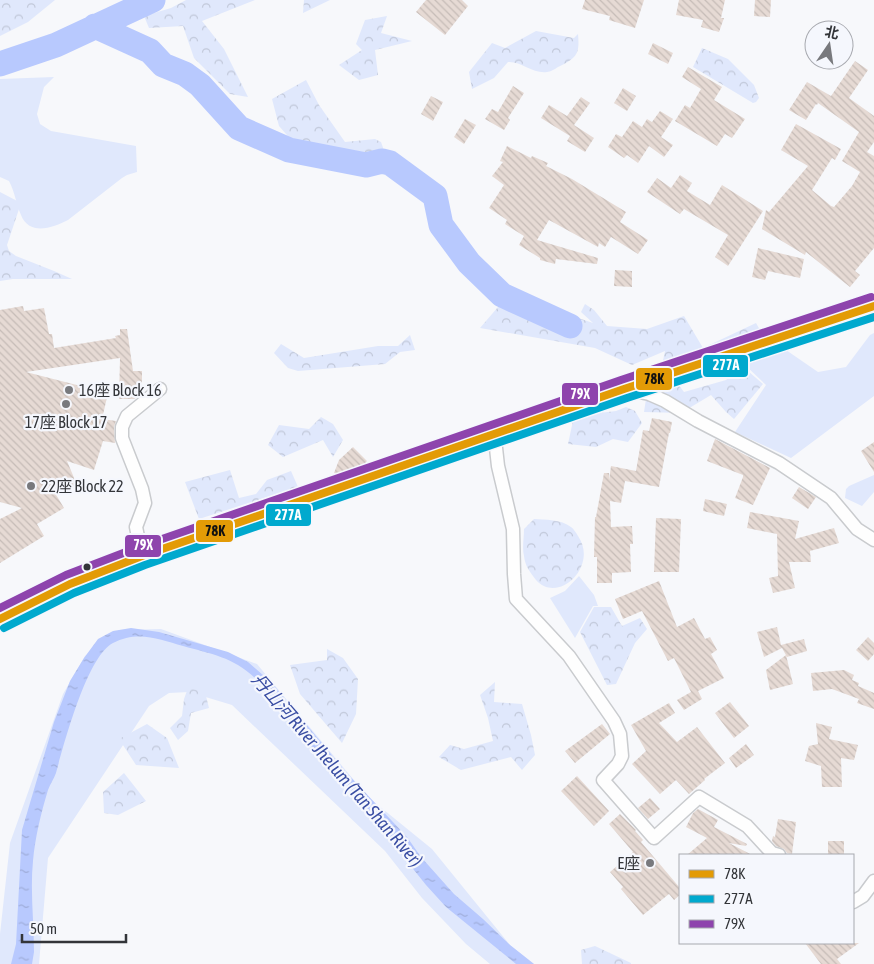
<svg xmlns="http://www.w3.org/2000/svg" width="874" height="964" viewBox="0 0 874 964" font-family="'Asap Condensed','Noto Sans SC',sans-serif">
<defs>
<pattern id="forest-crowns" width="20" height="18" patternUnits="userSpaceOnUse" patternTransform="scale(1.25)"><rect width="20" height="18" fill="#e0e8fc"/><path d="M2 6a3 3 0 1 1 6 0M12 15a3 3 0 1 1 6 0" fill="none" stroke="#c1c8d9"/></pattern>
<pattern id="water-ripples" width="26" height="14" patternUnits="userSpaceOnUse" patternTransform="scale(1.25)"><rect width="26" height="14" fill="#b8c9fe"/><path d="M2 4q2-2 4 0t4 0M15 11q2-2 4 0t4 0" fill="none" stroke="#9fadda"/></pattern>
<pattern id="building-back-hatch" width="6" height="6" patternUnits="userSpaceOnUse" patternTransform="scale(1.25)"><rect width="6" height="6" fill="#e6dad4"/><path d="M-1 5l2 2M0 0l6 6M5-1l2 2" fill="none" stroke="#c6bcb7"/></pattern>
</defs>
<rect width="100%" height="100%" fill="#f7f8fb"/>
<!-- grass -->
<path fill="#e0e8fc" d="M54 77 44 87 37 114 40 124 51 131 136 146 137 172 127 175 122 178 68 220C53 228 29 236 21 215 16 204 15 192 9 181L0 177V79Z
M874 333V396L791 458 735 432 766 385 745 365 786 350 818 372 846 367 870 335Z
M874 475V492L862 506 845 498 846 489 849 486Z
M579 576 594 595 598 606H593L575 638 550 598 565 591Z
M161 629 257 664 368 797 432 849 510 945 534 964H490L466 944 422 898 385 851 232 705 189 692 169 693 149 706 48 858 39 964H0V934L10 843 63 694 85 656 119 630Z"/>
<!-- forest -->
<path fill="url(#forest-crowns)" d="M0 0H55L28 22 0 36Z
M186 0H255L202 21 224 49 248 97 230 94 194 58 183 26 149 28 144 16 171 8Z
M304 0H330L303 13Z
M387 16 381 33 412 41 375 50 378 75 359 80 339 65 362 50 356 44 365 20Z
M536 31 574 38 578 34C580 55 576 58 558 67 555 69 550 72 547 72 533 74 521 61 508 62L494 78 472 89 469 72 492 43 505 48Z
M702 48 728 59 754 85 759 98 756 102 753 103 693 67Z
M306 80 319 105 345 142 375 139 381 142 386 156 372 159 353 160 350 150 293 142 279 126 272 99Z
M0 192 21 203 7 245 9 251 16 256 54 271 72 279H13L0 281Z
M505 284 540 305 593 323 581 312 585 304 594 310 607 326 647 329 684 316 703 348 756 323 767 342 661 370 665 351 632 365 595 348 480 328 498 307Z
M410 335 415 350 400 352 385 364 298 371 288 368 274 353 281 344 304 358 378 346H398Z
M741 365 763 384 734 419 726 412 711 395 681 413 644 412 648 386 675 380 684 392 726 380Z
M626 407 635 411 642 423 628 442 613 439 596 447 568 444 574 416 616 411Z
M321 417 333 424 343 440 333 457 323 440 283 457 268 445 279 425 309 429Z
M230 470 239 498 256 494 267 480 291 471 298 487 199 519 185 482Z
M534 519C545 520 561 519 571 527 574 529 576 533 578 536 599 566 558 605 536 580 530 572 525 566 524 556 522 548 524 538 524 529Z
M594 607H611L622 626 640 618 647 629 635 643 616 684 607 685 580 632Z
M327 649 343 658 358 679 356 714 342 743 300 694 290 665 327 660Z
M495 682 494 702 522 704 531 735 535 755 522 770 511 757 461 770 439 757 450 745 464 749 493 741 488 718 480 695Z
M188 688 205 692 209 708 191 713 188 731 178 740 170 728 182 716 184 699Z
M147 724 167 738 179 768 136 765 119 739Z
M124 773 146 801 118 815 104 813 103 792Z
M595 946 631 963V964H582L581 950Z"/>
<!-- water -->
<path fill="url(#water-ripples)" d="M131 628 159 632 228 652 248 662 271 682 345 771 407 837 421 857 454 894 483 919 510 945 534 964H516L446 907 426 885 390 840 376 818 322 759 255 678C233 657 211 654 183 646 160 639 137 630 113 643 87 656 64 744 56 773 54 779 50 784 48 790 41 813 35 838 33 861 30 891 34 922 34 952L32 964H11L16 944 22 830 54 722 70 681 84 658 98 639 113 631Z"/>
<g fill="none" stroke-linecap="round" stroke-linejoin="round">
<!-- river -->
<path stroke="#b8c9fe" stroke-width="25" d="M95 26 150 51 163 65 185 74 200 85 239 128 289 150 366 165 382 161 390 163 435 196 441 225 469 263 502 295 570 326
M0 64 56 45 153 0"/>
</g>
<!-- building -->
<path fill="url(#building-back-hatch)" d="M426 0H462L468 6 445 35 416 12Z
M585 0H644L635 28 609 20 610 16 582 9Z
M679 0H725L721 18H724L719 32 701 27 703 20 676 15Z
M755 0H771L770 17 754 16Z
M653 43 673 53 668 64 648 54Z
M855 61 868 70 849 98 874 116V142L867 152 874 156V248L855 271 860 275 850 287 806 252 805 255 762 229 766 210 769 212 808 166 781 150 796 124 841 149 835 160 832 158 812 190 831 206 834 207 852 186 860 172 842 161 859 132 818 103 817 105 816 104 806 120 789 110 807 82 831 96Z
M688 67 722 87 714 100 745 119 732 138 725 134 717 146 675 121 685 105 690 108 701 89 682 77Z
M513 86 524 93 508 118 510 120 504 130 485 119 492 109 498 112Z
M623 88 636 96 627 111 614 103Z
M431 96 443 102 433 121 421 114Z
M581 97 590 103 574 125 594 138 585 152 567 141 570 136 541 118 549 105 567 116Z
M660 111 673 119 661 137 673 145 664 157 649 146 638 163 627 155 624 158 608 147 616 134 622 137 633 121 642 127 647 119 652 122Z
M465 119 476 125 464 144 454 137Z
M507 146 531 158 532 156 548 163 546 166 572 179 626 212 620 222 648 240 638 254 611 237 605 247 599 243 598 247 549 220 537 240 598 258 597 264 556 259 555 264 540 260V258L519 245 524 236 505 224 507 220 489 208 504 185 492 176 503 162 500 161Z
M680 175 692 183 687 191 710 205 722 185 763 211 728 266 715 257 728 235 684 209 680 214 647 192 657 178 671 188Z
M758 248 804 259 800 278 768 271 765 280 752 277Z
M615 270 632 271V287L614 286Z
M23 306 24 311 44 308 49 334H52L54 348 116 338 115 336 120 335V329H127L133 371H142V394L134 399H119L120 358 26 372 108 393 102 419 116 421 114 427 115 443 103 441 94 470 67 461 77 485 55 493 64 508 37 524 44 536 0 563V519L22 508 0 502V310Z
M652 418 672 422 670 433H669L659 487 625 481 621 503 610 501 611 527 632 526 633 544H630L631 572 612 573V583H597V557H594L595 517H596L604 473H609V480L611 466 636 471 643 430 649 431Z
M715 439 770 468 753 505 735 498 743 477V475L707 461Z
M874 442V472L861 451Z
M353 447 367 461 360 469 341 476 334 473 339 460Z
M799 487 816 497 808 509 792 498Z
M705 499 727 504 724 516 703 511Z
M750 512 799 521 795 539 834 528 839 543 810 551 811 562H789L795 588 773 593 769 578 778 576 777 534 747 528Z
M656 518 681 519 679 572H654Z
M659 581 677 627 694 618 705 639 710 637 717 650 711 654 724 678 698 691 702 699 684 710 677 700 691 692 674 658 668 661 642 611 623 619 615 599Z
M777 627 781 645 804 639 807 651 787 657 782 648 764 657 757 632Z
M868 637 874 643V654L868 661 856 650Z
M786 655 793 684 770 690 766 670Z
M844 670 854 675 852 680 859 683 858 686 874 693V709L857 703 859 699 832 689 813 691 811 673Z
M730 702 749 726 734 738 715 713Z
M669 703 675 713 659 723 677 742 697 727 725 763 704 779 705 780 689 794 676 780 660 794 632 764 646 751 631 725Z
M816 723 832 727 829 739 858 745 854 760 841 758 842 787H822L821 766 805 761 809 746 818 744Z
M602 724 610 734 575 763 565 751Z
M746 744 754 755 736 768 729 758Z
M577 776 609 811 594 826 561 791Z
M650 798 660 809 648 819 638 808Z
M698 809 718 820 714 827 747 844 746 846 729 843 752 855H687L707 838 686 827 693 813Z
M620 814 636 830 635 831 643 840 641 842 680 888V895L674 900 669 894 643 915 621 889 623 887 610 872 633 852 609 824Z
M778 819 796 822 792 854 787 853 784 849 776 846 772 841 773 836 775 837Z
M828 841H844V855H828Z
M805 943H859L837 959 841 964H821Z"/>
<g fill="none" stroke-linecap="round" stroke-linejoin="round">
<defs>
<path id="street" d="M625 389 649 394 665 401 698 421 779 463 831 498 857 529 874 540
M491 435 496 448 498 466 513 529 514 574 516 599 569 656 614 721 620 734 622 756 618 764 603 780 654 838 699 797 747 826 772 853 779 855
M142 556 136 527 145 503 142 489 122 438V427L127 416 160 389
M853 902 863 896 874 881"/>
<path id="secondary" d="M0 619 70 584 142 556 624 389 874 306"/>
</defs>
<!-- street casing -->
<use href="#street" stroke="#c9cbce" stroke-width="15"/>
<!-- secondary casing -->
<use href="#secondary" stroke="#c9cbce" stroke-width="20"/>
<!-- street -->
<use href="#street" stroke="#fefefe" stroke-width="12"/>
<!-- secondary -->
<use href="#secondary" stroke="#fefefe" stroke-width="18"/>
<defs>
<path id="bus-1" d="M0 619 70 584 142 556 624 389 874 306"/>
<path id="bus-2" d="M4 628 74 593 145 565 627 398 874 317"/>
<path id="bus-3" d="M0 608 66 575 139 547 621 380 871 297"/>
</defs>
<!-- bus-1 casing -->
<use href="#bus-1" stroke="#f5f7fd" stroke-width="11"/>
<!-- bus-2 casing -->
<use href="#bus-2" stroke="#f5f7fd" stroke-width="11"/>
<!-- bus-3 casing -->
<use href="#bus-3" stroke="#f5f7fd" stroke-width="11"/>
<!-- bus-1 -->
<use href="#bus-1" stroke="#e39b06" stroke-width="8"/>
<!-- bus-2 -->
<use href="#bus-2" stroke="#00a9ce" stroke-width="8"/>
<!-- bus-3 -->
<use href="#bus-3" stroke="#8e44ad" stroke-width="8"/>
</g>
<!-- markers -->
<g fill="#78797d" stroke="#f5f7fd" stroke-width="2">
<circle cx="69" cy="390" r="5"/>
<circle cx="66" cy="404" r="5"/>
<circle cx="31" cy="486" r="5"/>
<circle cx="650" cy="863" r="5"/>
</g>
<circle fill="#333539" stroke="#f5f7fd" stroke-width="2" cx="87" cy="567" r="4.5"/>
<g text-anchor="middle" stroke-width="4.5" stroke-linejoin="round" paint-order="stroke">
<!-- poi labels -->
<g font-size="16" fill="#333539" stroke="#f5f7fd" text-anchor="start">
<text x="79" y="396">16座 Block 16</text>
<text x="66" y="428" text-anchor="middle">17座 Block 17</text>
<text x="41" y="492">22座 Block 22</text>
<text x="640" y="869" text-anchor="end">E座</text>
</g>
<!-- water labels -->
<g font-size="18" font-style="italic" fill="#394da3" stroke="#f5f7fd">
<text transform="translate(337 770) rotate(49)" y="6">丹山河 River Jhelum (Tan Shan River)</text>
</g>
</g>
<g stroke="#f5f7fd" stroke-width="2">
<rect x="702" y="354" width="47" height="24" rx="5" fill="#00a9ce"/>
<rect x="635" y="367" width="38" height="24" rx="5" fill="#e39b06"/>
<rect x="561" y="382" width="38" height="24" rx="5" fill="#8e44ad"/>
<rect x="265" y="503" width="47" height="24" rx="5" fill="#00a9ce"/>
<rect x="195" y="519" width="39" height="24" rx="5" fill="#e39b06"/>
<rect x="124" y="534" width="38" height="24" rx="5" fill="#8e44ad"/>
</g>
<g font-size="14" text-anchor="middle" font-weight="bold" fill="#fff">
<text x="726" y="370">277A</text>
<text x="580" y="399">79X</text>
<text x="288" y="520">277A</text>
<text x="143" y="550">79X</text>
</g>
<g font-size="14" text-anchor="middle" font-weight="bold" fill="#111">
<text x="654" y="384">78K</text>
<text x="215" y="536">78K</text>
</g>
<!-- legend -->
<rect x="679" y="854" width="175" height="90" fill="#f5f7fd" stroke="#a7a9af"/>
<rect x="689" y="870" width="25" height="8" fill="#e39b06" stroke="#a7a9af"/>
<text x="724" y="879" font-size="15" fill="#333539">78K</text>
<rect x="689" y="895" width="25" height="8" fill="#00a9ce" stroke="#a7a9af"/>
<text x="724" y="904" font-size="15" fill="#333539">277A</text>
<rect x="689" y="920" width="25" height="8" fill="#8e44ad" stroke="#a7a9af"/>
<text x="724" y="929" font-size="15" fill="#333539">79X</text>
<!-- north arrow -->
<g transform="translate(829 45) rotate(13)"><circle r="24" fill="#f5f7fd" stroke="#a7a9af"/>
<path d="M0-4L9 19L0 12L-9 19Z" fill="#78797d"/>
<text y="-8" font-size="14" font-weight="bold" text-anchor="middle" fill="#333539">北</text>
</g>
<!-- scale -->
<path d="M22 934v8h104v-8" fill="none" stroke="#333539" stroke-width="2.5"/>
<text x="30" y="934" font-size="15" fill="#333539" stroke="#f5f7fd" stroke-width="4" paint-order="stroke">50 m</text>
</svg>
